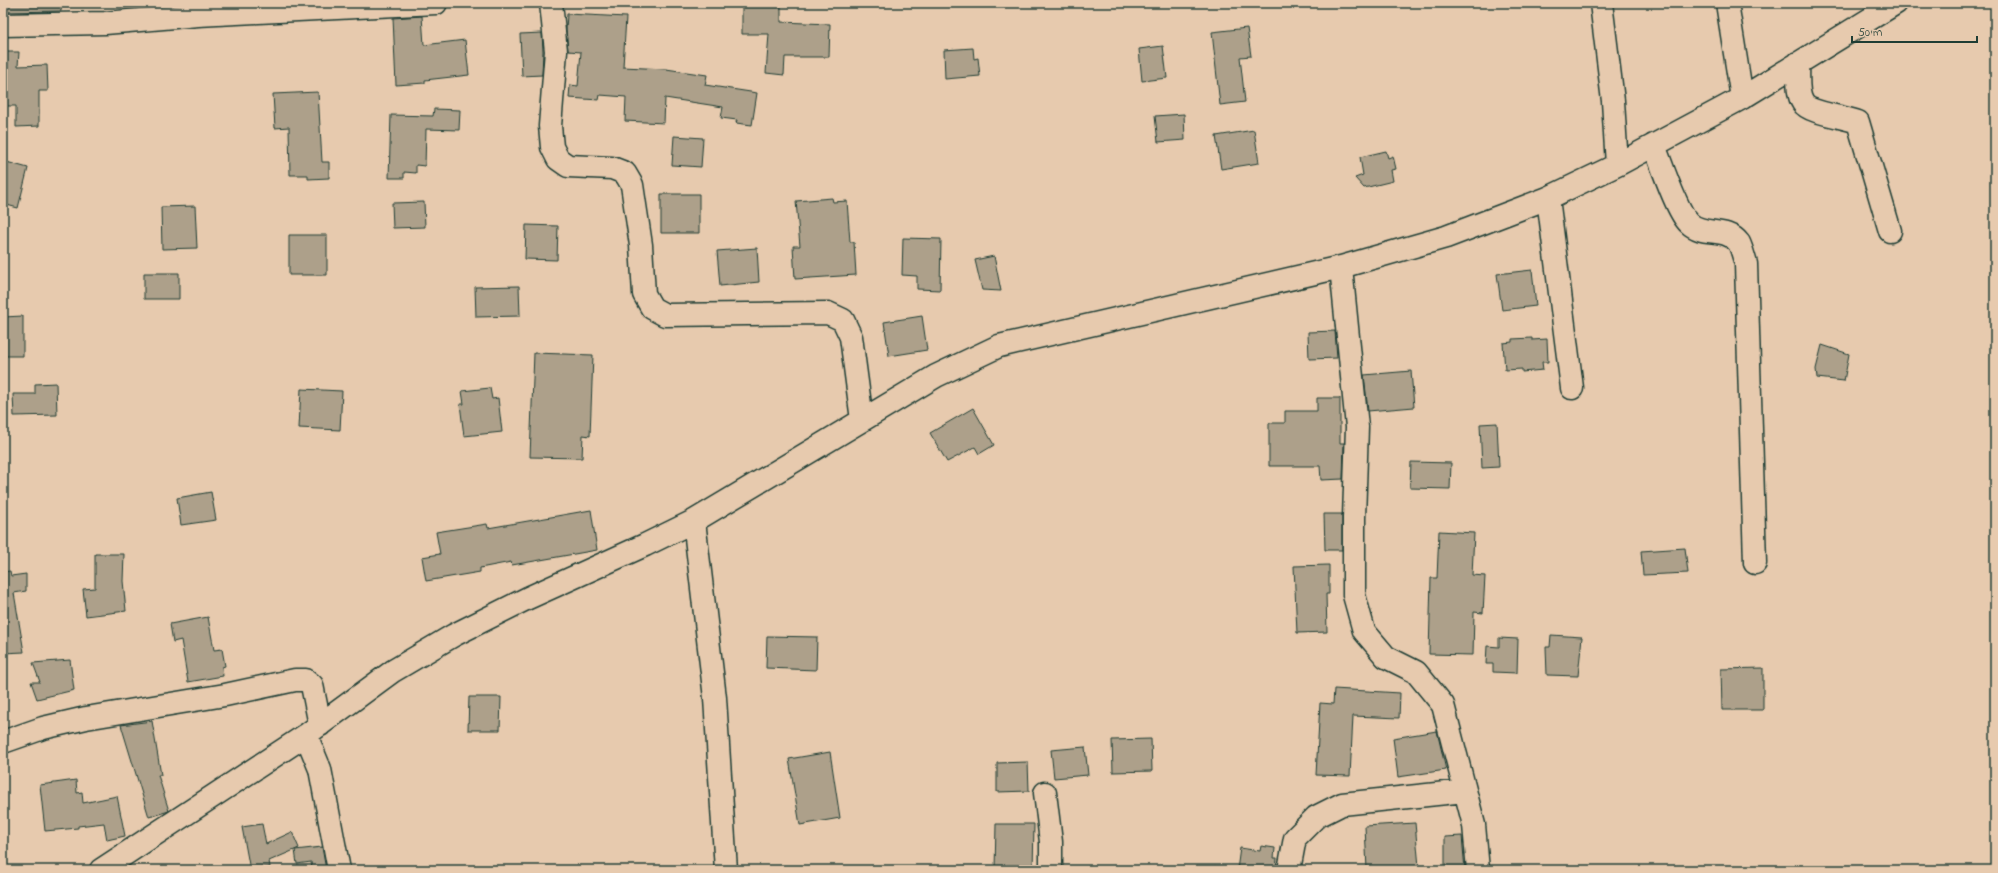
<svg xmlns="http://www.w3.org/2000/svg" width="1998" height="873" viewBox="0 0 1998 873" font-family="'Indie Flower',sans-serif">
<rect width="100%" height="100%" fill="#e7caae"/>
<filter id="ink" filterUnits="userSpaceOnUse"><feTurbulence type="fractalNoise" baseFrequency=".025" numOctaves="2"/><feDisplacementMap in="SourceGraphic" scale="8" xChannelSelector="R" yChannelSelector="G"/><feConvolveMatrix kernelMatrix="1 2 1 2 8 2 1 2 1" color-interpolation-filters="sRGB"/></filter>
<g filter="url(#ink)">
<!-- building -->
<path fill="#ada08a" stroke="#1f3d34" d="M3 3H62L61 11 3 12Z
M742 3H781V22L830 24 829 57H785L784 75 766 73 769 34H742Z
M567 14 626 17 623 67 666 69 707 75 705 85 757 93 752 125 736 123 737 120 721 118 723 107 665 98 664 123 625 121 626 97 600 95 599 100 569 98 570 85 578 86 581 52 568 51 566 29Z
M422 16 424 45 465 40 469 75 425 80V83L396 85 393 18Z
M1247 28 1251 56 1240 57 1245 102 1220 105 1212 32Z
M542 33 543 51 542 75 522 76 520 34Z
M1163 46 1167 78 1142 81 1139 49Z
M973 48 974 59 978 58 980 76 945 79 944 50Z
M3 52H19L18 66 47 65 48 91H39V126L16 127V106H3Z
M318 92 322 162H329V178L308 179V175H290L289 127 275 128 273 94Z
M434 109 460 110 459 130 426 129 425 166 416 165V173L404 172V178H389L391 115 433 116Z
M1184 114 1185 140 1158 142 1155 116Z
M1254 130 1259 163 1221 169 1216 136Z
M674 136 703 138 701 167 672 165Z
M1386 151 1388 158 1393 156 1396 169 1391 170 1393 181 1364 188 1355 178 1363 175 1360 157Z
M3 161 28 168 18 208 3 204Z
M661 194H699V233H661Z
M832 198 833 202 847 201 850 242H854L856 275 795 279 793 246H800L796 201Z
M424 202 425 227 393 228 392 203Z
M195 206 197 248 162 249 161 207Z
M526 225 558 226 557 260 525 259Z
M289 235H327V275H289Z
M903 238 941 239 940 290 917 289V276L902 275Z
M757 248 759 282 720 286 717 251Z
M994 256 1001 291 982 290 975 260Z
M1532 270 1536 306 1502 310 1497 274Z
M144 273H179V299H144Z
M519 286 520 316 476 317 475 287Z
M23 316V356H3V317Z
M922 316 927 350 889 356 884 322Z
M1335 331 1337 358 1309 359 1308 332Z
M1532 338V340L1547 339 1548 362H1542L1543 370 1522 372V369L1505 370 1503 343 1512 342V339Z
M1822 345 1849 354 1844 381 1817 378 1816 369Z
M534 353 593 355 590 436 583 435 582 458 530 457Z
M1411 371 1414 407 1368 411 1364 375Z
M56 383 57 415 14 416 13 394H35V384Z
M490 388 492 399 498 398 502 432 464 436 460 404H464L462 391Z
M301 389 342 391 340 430 299 428Z
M1317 398H1340V443H1344L1343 479 1321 480 1320 466H1269V423H1285V411H1317Z
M973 408 994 445 979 454 975 447 947 462 930 433Z
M1497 423 1499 467 1482 468 1480 424Z
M1411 462 1451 463 1450 489 1410 488Z
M211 492 216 520 181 525 177 498Z
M591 510 597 550 512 565 511 562 480 568V572L426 581 422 557 440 554 436 532 487 524 488 528Z
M1324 514H1342V550H1325Z
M1439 531 1474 533 1472 575 1485 576 1483 613 1474 612 1473 655 1429 654 1431 578H1437Z
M1685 548 1688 573 1643 575 1641 551Z
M95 554H124L123 581 126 611 86 616 83 589 95 588Z
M1329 565V594H1326L1327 632 1297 633 1294 566Z
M10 571 11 576 26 574V591L14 593 24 652 3 653V572Z
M208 617 214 650 222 649 225 666 222 667 223 676 188 682 181 640 173 642 170 624Z
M1551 635 1582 637 1578 676 1547 675 1546 647H1550Z
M767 636 817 637 816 670 766 668Z
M1499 638 1518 639 1517 673 1493 672V664H1486L1487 646 1499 647Z
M70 660 74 690 37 699 31 682H40L33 663Z
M1763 668V710H1722L1721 669Z
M1334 689 1400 693 1399 718 1353 716 1350 776 1316 775 1320 703 1333 704Z
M469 697H501L500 730H468Z
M152 721 161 775H158L169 811 149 817 121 725Z
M1437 731 1446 770 1398 777 1393 738Z
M1151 739 1152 771 1113 772 1112 740Z
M1085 747 1088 775 1054 778 1051 750Z
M830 752 840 818 800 825 789 759Z
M1028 762 1029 791 997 792V763Z
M76 780 77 793 82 792 83 803 117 796 125 836 107 840 104 823 78 826V828L45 831 40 785Z
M1415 823 1419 867 1367 870 1365 826Z
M262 824 266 844 292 832 299 848 269 861 270 867 250 870 242 827Z
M996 824H1034L1033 870H995Z
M1462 836 1465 870H1445V837Z
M1261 846 1275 848 1274 858H1277L1276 870H1237L1240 848 1260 851Z
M322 847 326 870H312L311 862 297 864 295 850Z"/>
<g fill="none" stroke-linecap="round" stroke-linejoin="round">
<defs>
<path id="minor" d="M551 3 556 51 550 126 552 147 558 159 568 166 612 168 625 173 632 185 641 245 644 294 652 308 665 315 828 313 843 320 851 337 862 420
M1601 3 1613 101 1617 165
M1727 3 1742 98
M3 25 105 23 198 15 436 3
M1798 63C1799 75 1796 93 1803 103 1809 113 1846 117 1858 122L1890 231
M1654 145C1661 163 1677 212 1689 223 1703 237 1726 226 1739 243 1742 249 1744 258 1746 264L1755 563
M1548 198 1572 388
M1341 267 1357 427 1354 518V595L1364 631 1386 657 1416 672 1443 705 1474 825 1478 870
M694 521 715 698 726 870
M306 735 320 769 339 870
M3 742 43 728 86 718 225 695 295 680H306L312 685 320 725
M1045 793 1051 842V870
M101 870 306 735 393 671 454 635 528 598 645 545 694 521 936 376 999 346 1341 267 1446 237 1548 198 1617 165 1742 98 1896 3
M1289 870 1295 838 1316 817 1342 804 1465 791"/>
</defs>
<!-- minor casing -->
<use href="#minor" stroke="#1f3d34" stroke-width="25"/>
<!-- minor -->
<use href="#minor" stroke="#e7caae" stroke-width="22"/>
</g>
</g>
<!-- margin -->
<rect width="1998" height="873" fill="none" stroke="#e7caae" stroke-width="16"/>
<rect x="8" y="8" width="1982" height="857" fill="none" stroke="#1f3d34" stroke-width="1.5" filter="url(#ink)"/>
<!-- scale -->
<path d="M1852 36v6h125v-6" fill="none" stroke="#1f3d34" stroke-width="2"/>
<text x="1858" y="36" font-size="12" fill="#1f3d34" stroke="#e7caae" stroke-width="3" paint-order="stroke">50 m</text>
</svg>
